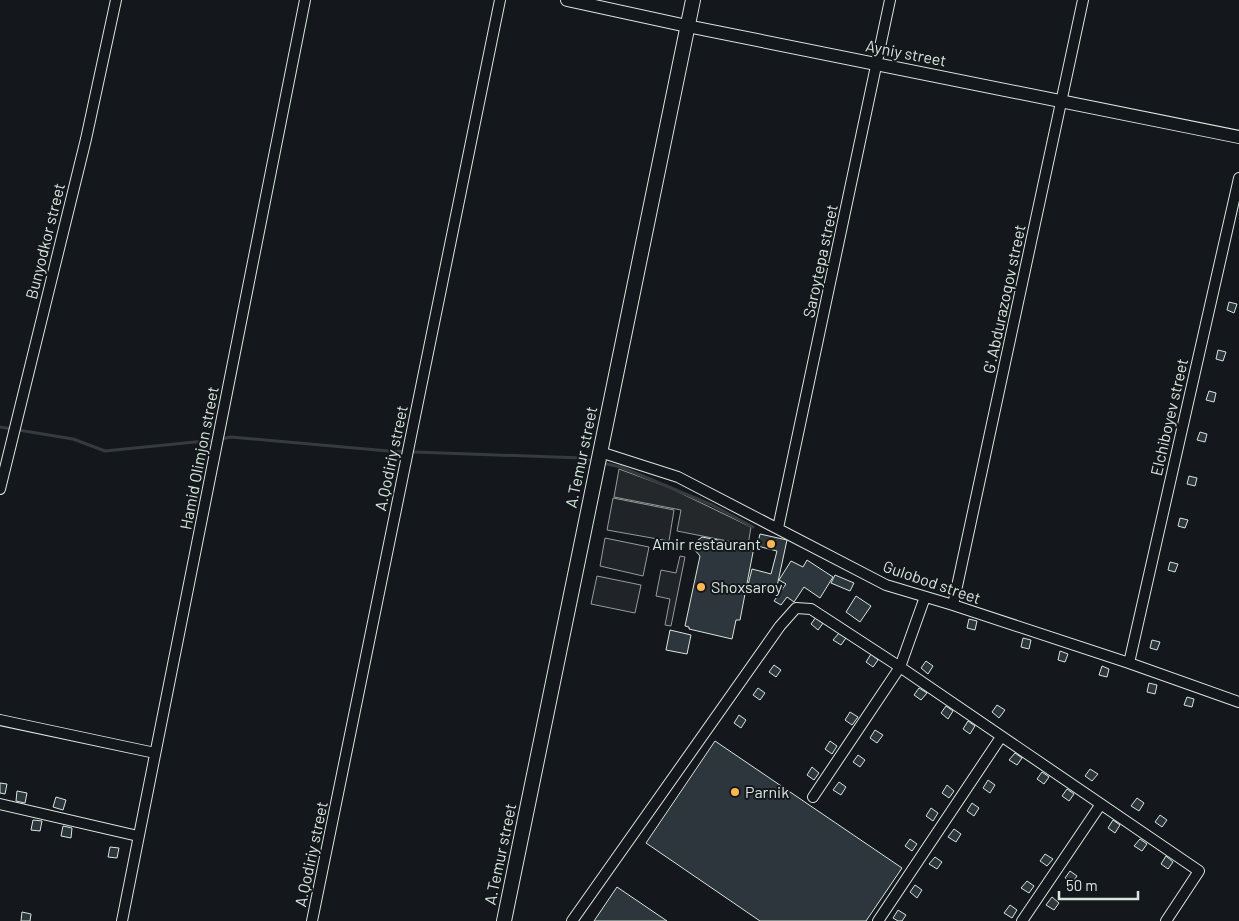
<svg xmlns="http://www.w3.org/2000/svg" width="1239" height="921" viewBox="0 0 1239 921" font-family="Barlow,sans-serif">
<rect width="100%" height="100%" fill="#14181c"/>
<!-- green -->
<path fill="#202428" stroke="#939e99" d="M613 498 674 510 669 541 607 530Z
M605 538 649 547 643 576 600 566Z
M680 556 685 557 671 626 665 625 670 599 656 596 661 570 676 573Z
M597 576 641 585 635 613 591 604Z"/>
<!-- parking -->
<path fill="#24282b" stroke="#939e99" d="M619 469 668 487 751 527 748 545 677 531 681 510 614 497Z"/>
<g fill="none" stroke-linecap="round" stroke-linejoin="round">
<!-- stream -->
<path stroke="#363b3e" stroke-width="3" d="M0 427 73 439 105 451 215 440
M221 439 231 437 388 451 582 458 594 461
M602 463 621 467 712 505 753 527"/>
</g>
<!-- building -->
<path fill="#2c363c" stroke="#d8e6dc" d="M1229 302 1237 304 1234 313 1227 310Z
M1218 350 1226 352 1223 361 1216 359Z
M1209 391 1216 393 1214 402 1206 400Z
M1200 432 1207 434 1205 442 1197 440Z
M1189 476 1197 478 1195 486 1187 484Z
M1180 518 1188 520 1185 528 1178 526Z
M760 534 787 540 776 591 748 585 752 569 771 574 777 551 757 546Z
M702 537 754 547 740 620H736L732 639 689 629V627L685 626 700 556 694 549 695 545 697 541Z
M807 560 833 577 820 598 804 587 794 602 787 597 781 605 774 601 786 584 779 580 791 561 803 567Z
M1170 562 1178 564 1175 572 1168 570Z
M835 575 854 583 850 591 831 583Z
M856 596 871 606 860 622 846 612Z
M816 617 824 622 818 630 811 624Z
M969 619 977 621 975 630 967 628Z
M670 630 691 635 687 654 666 650Z
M839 633 846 638 841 645 833 640Z
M1023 638 1031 640 1029 649 1021 647Z
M1152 640 1160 642 1157 650 1150 648Z
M1060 651 1068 654 1065 662 1058 660Z
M871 654 878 660 873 667 866 662Z
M926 661 933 666 928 674 921 668Z
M774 665 781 670 776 677 769 672Z
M1102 666 1109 669 1107 677 1099 675Z
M1149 683 1157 685 1155 694 1147 692Z
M758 688 765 693 760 700 753 695Z
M919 688 927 693 921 700 914 695Z
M1187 697 1194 699 1192 707 1184 705Z
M997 705 1005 710 999 718 992 712Z
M946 706 953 711 948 719 941 713Z
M850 712 858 717 852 725 845 720Z
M739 715 746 720 741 728 734 723Z
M968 721 975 726 970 734 963 729Z
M875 730 883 735 877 743 870 738Z
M715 741 902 868 866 921H760L646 843Z
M830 741 837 746 832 754 825 749Z
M1015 753 1022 758 1017 765 1009 760Z
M858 755 865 760 860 767 853 762Z
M812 767 819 773 814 780 807 775Z
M1090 769 1098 774 1092 781 1085 776Z
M1042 772 1049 777 1044 784 1037 779Z
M988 780 995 785 990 793 983 788Z
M839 782 846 787 841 795 833 790Z
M0 783 7 784 5 794 0 793Z
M947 785 954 791 949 798 942 793Z
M1067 789 1074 794 1069 801 1062 796Z
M17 791 27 793 25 803 16 801Z
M56 797 66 800 63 810 53 807Z
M1137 798 1144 803 1139 811 1131 806Z
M972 803 979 808 974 816 967 811Z
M931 808 938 813 933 821 926 816Z
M1160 815 1167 820 1162 827 1155 822Z
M33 820 42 821 40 831 31 830Z
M1113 820 1120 825 1115 833 1108 828Z
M63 826 72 828 71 838 61 836Z
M954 829 961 834 956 842 948 837Z
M910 839 917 844 912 851 905 846Z
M1140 839 1147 844 1142 851 1134 846Z
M110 847 119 848 117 858 108 857Z
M1045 854 1053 859 1047 866 1040 861Z
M1166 856 1173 862 1168 869 1161 864Z
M935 857 942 862 937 869 929 864Z
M1070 871 1077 876 1072 883 1065 878Z
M1027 881 1034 886 1029 893 1021 888Z
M915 885 922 890 917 898 910 892Z
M617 887 667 921H594Z
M1052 897 1059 903 1054 910 1046 905Z
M1010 905 1017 910 1012 918 1004 913Z
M898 910 906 915 902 921H898L893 918Z
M22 912 31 914 30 921H21Z"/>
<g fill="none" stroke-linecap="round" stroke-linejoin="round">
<defs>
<path id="minor" d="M600 452 678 477 886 585 953 605 1129 663 1239 702
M0 489 86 139 116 0
M778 528 890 0
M953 605 1083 0
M1129 663 1239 178
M0 720 155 753
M813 797 900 667 925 597
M0 804 138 836
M122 921 305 0
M312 921 500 0
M572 921 780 626 796 608 811 609 900 667 1199 871 1166 921
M878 921 1001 737
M1022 921 1101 804"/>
<path id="tertiary" d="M567 0 687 26 1239 137"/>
<path id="secondary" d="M504 921 693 0"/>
</defs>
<!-- minor casing -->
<use href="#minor" stroke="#d8e6dc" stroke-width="12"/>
<!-- tertiary casing -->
<use href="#tertiary" stroke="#d8e6dc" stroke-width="14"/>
<!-- secondary casing -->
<use href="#secondary" stroke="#d8e6dc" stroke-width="16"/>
<!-- minor -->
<use href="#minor" stroke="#14181c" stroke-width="10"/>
<!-- tertiary -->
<use href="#tertiary" stroke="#14181c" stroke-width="12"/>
<!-- secondary -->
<use href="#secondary" stroke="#14181c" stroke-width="14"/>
</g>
<!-- markers -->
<g fill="#ffb74d" stroke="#14181c" stroke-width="2">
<circle cx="771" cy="544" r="5"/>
<circle cx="701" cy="587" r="5"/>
<circle cx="735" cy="792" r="5"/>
</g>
<g text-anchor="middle" stroke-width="4" stroke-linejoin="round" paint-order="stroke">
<!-- street labels -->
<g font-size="16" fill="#d8e6dc" stroke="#14181c">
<text transform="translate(906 53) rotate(11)" y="6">Ayniy street</text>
<text transform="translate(45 241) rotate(-76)" y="6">Bunyodkor street</text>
<text transform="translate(820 261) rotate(-78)" y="6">Saroytepa street</text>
<text transform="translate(1004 299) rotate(-78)" y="6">G'.Abdurazoqov street</text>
<text transform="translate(1169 417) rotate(-77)" y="6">Elchiboyev street</text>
<text transform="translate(581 457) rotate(-78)" y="6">A.Temur street</text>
<text transform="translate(199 458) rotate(-79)" y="6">Hamid Olimjon street</text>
<text transform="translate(391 458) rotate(-78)" y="6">A.Qodiriy street</text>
<text transform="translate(932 582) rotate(19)" y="6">Gulobod street</text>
<text transform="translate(311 854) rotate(-78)" y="6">A.Qodiriy street</text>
<text transform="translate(500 854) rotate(-78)" y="6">A.Temur street</text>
</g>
<!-- poi labels -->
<g font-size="16" fill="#d8e6dc" stroke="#14181c" text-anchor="start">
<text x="761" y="550" text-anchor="end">Amir restaurant</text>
<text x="711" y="593">Shoxsaroy</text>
<text x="745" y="798">Parnik</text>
</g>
</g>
<!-- scale -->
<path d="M1059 891v8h79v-8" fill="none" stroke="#d8e6dc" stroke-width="2.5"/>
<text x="1066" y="891" font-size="15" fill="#d8e6dc" stroke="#14181c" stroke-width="4" paint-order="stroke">50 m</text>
</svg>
